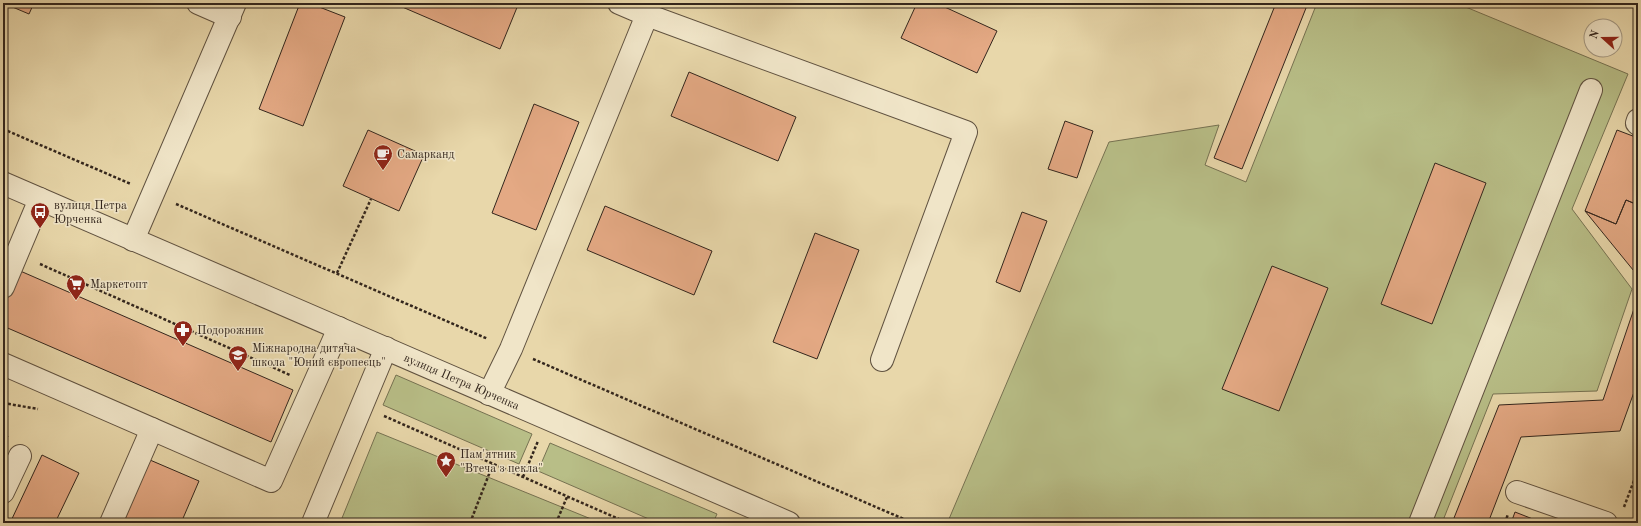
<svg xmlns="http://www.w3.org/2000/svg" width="1641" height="526" viewBox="0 0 1641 526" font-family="'Old Standard TT',serif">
<rect width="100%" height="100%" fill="#e8d7aa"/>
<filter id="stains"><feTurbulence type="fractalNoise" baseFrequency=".005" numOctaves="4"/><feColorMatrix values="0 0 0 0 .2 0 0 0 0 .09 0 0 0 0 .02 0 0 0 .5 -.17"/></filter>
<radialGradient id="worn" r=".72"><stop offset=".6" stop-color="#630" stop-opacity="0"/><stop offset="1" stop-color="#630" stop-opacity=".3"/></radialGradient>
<!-- green -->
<path fill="#b8be87" stroke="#767252" d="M1317 3H1456L1628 74 1572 209 1632 289 1597 391 1493 394 1442 523H959L949 519 1109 142 1219 125 1205 165 1246 182Z
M396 375 532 434 519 464 383 405Z
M377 432 601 523H340Z
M550 443 717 514 713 523H658L538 471Z"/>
<!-- building -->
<path fill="#e4a984" stroke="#33261d" d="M3 3H34L29 14Z
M300 3H309L345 17 303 126 259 109Z
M393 3H513L518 5 500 49Z
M917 3H936L997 31 977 73 901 38Z
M1276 3H1308L1242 169 1214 158Z
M689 72 796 117 778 161 671 116Z
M534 104 579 122 536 230 492 213Z
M1065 121 1093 131 1077 178 1048 169Z
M368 130 424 155 399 211 343 186Z
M1617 130 1638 138V205L1626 200 1616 224 1585 211Z
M1435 163 1486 183 1432 324 1381 304Z
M1626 200 1638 205V276L1585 211 1616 224Z
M605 206 712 251 694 295 587 250Z
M1022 212 1047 221 1020 292 996 282Z
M815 233 859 250 817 359 773 342Z
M1272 266 1328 288 1279 411 1222 389Z
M18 270 293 390 271 442 3 326V304Z
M1638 297V381L1620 431 1521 437 1488 523H1452L1499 405 1603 400Z
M3 433 8 436 3 447Z
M42 455 79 473 55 523H10Z
M150 460 199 481 181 523H123Z
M1515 512 1543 523H1511Z"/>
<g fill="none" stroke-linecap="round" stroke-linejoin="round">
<defs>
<g id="minor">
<path d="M198 3 230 17"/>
<path d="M647 15 966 132 882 360"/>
<path d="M1638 120 1637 123 1638 124"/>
<path id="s1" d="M3 183 789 523"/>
<path d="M133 240 235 3"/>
<path d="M3 287 40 199"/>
<path d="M3 364 271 481 339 328"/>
<path d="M489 394 511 349 647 15 619 3"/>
<path d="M3 492 20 456"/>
<path d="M1517 492 1606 523"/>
<path d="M111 523 152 429"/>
<path d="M313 523 386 348"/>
<path d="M1420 523 1591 90"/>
</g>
</defs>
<!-- minor casing -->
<use href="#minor" stroke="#605240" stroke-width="24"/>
<!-- path -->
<path stroke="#33261d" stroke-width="2.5" stroke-dasharray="3 2" stroke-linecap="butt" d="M3 129 131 184
M176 204 488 339
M40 264 290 375
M337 273 371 199
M533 359 913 523
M3 403 38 409
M384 416 628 523
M523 477 538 441
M1624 507 1638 470
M470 523 493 464
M556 523 567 497
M1505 523 1508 514"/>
<!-- minor -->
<use href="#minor" stroke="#f0e5c8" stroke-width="22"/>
</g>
<!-- icons -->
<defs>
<symbol id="cafe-pin" viewBox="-11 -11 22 30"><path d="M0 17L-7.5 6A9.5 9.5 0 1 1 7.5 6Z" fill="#8f2418" stroke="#f0e5c8"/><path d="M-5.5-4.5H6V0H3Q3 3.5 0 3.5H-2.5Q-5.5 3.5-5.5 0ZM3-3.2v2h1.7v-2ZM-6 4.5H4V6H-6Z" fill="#fff"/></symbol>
<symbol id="bus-pin" viewBox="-11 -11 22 30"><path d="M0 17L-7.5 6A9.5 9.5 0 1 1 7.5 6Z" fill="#8f2418" stroke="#f0e5c8"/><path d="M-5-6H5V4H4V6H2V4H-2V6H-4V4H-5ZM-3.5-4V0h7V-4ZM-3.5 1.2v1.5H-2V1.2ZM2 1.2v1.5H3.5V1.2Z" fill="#fff"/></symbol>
<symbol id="supermarket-pin" viewBox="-11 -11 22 30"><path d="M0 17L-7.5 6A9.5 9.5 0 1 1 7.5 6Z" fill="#8f2418" stroke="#f0e5c8"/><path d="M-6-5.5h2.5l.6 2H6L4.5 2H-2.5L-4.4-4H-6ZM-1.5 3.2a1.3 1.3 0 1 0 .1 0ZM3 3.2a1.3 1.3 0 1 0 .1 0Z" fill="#fff"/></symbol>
<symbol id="pharmacy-pin" viewBox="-11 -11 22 30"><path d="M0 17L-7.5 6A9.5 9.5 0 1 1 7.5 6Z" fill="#8f2418" stroke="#f0e5c8"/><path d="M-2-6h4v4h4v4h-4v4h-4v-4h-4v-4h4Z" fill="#fff"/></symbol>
<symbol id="school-pin" viewBox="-11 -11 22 30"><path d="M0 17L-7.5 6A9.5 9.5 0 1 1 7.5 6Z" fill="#8f2418" stroke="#f0e5c8"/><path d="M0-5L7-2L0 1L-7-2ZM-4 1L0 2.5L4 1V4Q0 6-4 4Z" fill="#fff"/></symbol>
<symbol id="sight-pin" viewBox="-11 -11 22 30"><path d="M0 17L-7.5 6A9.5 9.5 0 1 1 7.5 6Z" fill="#8f2418" stroke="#f0e5c8"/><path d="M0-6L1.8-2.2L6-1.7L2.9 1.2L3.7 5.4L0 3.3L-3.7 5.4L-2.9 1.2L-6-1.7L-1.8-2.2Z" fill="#fff"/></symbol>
</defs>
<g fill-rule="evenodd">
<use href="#cafe-pin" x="372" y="143" width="22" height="30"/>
<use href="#bus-pin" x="29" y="201" width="22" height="30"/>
<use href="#supermarket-pin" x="65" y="273" width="22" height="30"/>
<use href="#pharmacy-pin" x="172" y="319" width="22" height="30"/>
<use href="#school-pin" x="227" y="344" width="22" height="30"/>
<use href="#sight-pin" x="435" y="450" width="22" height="30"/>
</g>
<g text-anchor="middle" stroke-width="3" stroke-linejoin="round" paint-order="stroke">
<!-- poi labels -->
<g font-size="12" fill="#33261d" stroke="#f0e5c8" text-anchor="start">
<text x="397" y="158">Самарканд</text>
<text x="54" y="209">вулиця Петра<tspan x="54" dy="14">Юрченка</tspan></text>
<text x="90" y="288">Маркетопт</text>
<text x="197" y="334">Подорожник</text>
<text x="252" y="352">Міжнародна дитяча<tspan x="252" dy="14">школа "Юний європеєць"</tspan></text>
<text x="460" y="458">Пам'ятник<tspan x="460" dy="14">"Втеча з пекла"</tspan></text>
</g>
<!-- street labels -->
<g font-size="12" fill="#33261d" stroke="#f0e5c8">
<text dy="4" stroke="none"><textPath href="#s1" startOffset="500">вулиця Петра Юрченка</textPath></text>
</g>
</g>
<!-- margin -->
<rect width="1641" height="526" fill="none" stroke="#e8d7aa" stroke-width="16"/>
<rect x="4" y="4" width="1633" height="518" fill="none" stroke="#33261d" stroke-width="2"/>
<rect x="8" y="8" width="1625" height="510" fill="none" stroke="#33261d"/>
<!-- north arrow -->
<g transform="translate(1603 38) rotate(291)"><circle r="19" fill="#f0e5c8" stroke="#a49984"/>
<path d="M0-3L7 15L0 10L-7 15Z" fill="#8f2418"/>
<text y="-6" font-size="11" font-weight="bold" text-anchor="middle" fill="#33261d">N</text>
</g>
<rect width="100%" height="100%" filter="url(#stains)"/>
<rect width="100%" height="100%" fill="url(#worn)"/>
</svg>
